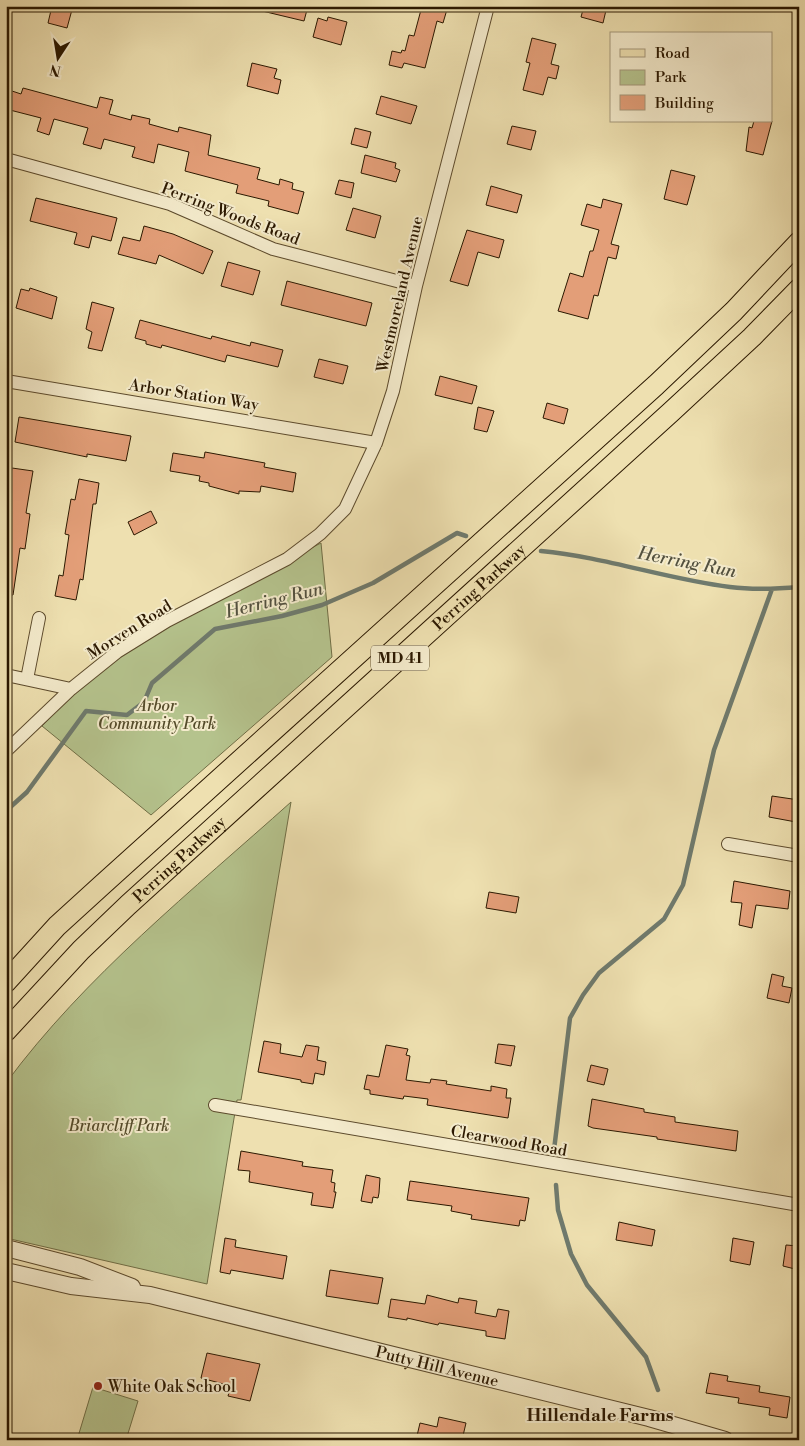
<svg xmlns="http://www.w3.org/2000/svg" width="805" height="1446" viewBox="0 0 805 1446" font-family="'Libre Bodoni',serif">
<rect width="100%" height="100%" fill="#eee0b0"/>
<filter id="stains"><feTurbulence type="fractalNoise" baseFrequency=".004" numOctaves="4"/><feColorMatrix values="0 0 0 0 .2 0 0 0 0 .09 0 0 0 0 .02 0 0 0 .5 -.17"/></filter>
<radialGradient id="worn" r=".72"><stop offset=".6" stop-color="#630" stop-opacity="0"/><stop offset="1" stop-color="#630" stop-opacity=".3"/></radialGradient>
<!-- green -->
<path fill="#b5c38d" stroke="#706e46" d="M321 543 332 657 151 815 42 726 110 657 211 599Z
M291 802 241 1100H237L207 1284 6 1238V1083C85 976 193 890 291 802Z
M93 1387 138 1401 126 1440H77Z"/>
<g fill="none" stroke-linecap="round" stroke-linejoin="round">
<!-- stream -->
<path stroke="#6f7a6d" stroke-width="4.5" d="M541 551C605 557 666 579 730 587 753 590 776 589 799 587
M6 811 27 792 86 711 127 715 144 702 152 683 215 629 282 616 322 605 373 583 457 533 466 536
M554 1150 570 1018 583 995 599 973 664 919 683 885 714 750 772 589
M556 1185 558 1210 571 1254 587 1285 646 1357 658 1390"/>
</g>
<!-- building -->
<path fill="#e39e78" stroke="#2b1800" d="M52 6H73L67 28 48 23Z
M258 6H308L304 21 258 10Z
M422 6H448L443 23 437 21 425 68 404 63 402 68 389 65 392 51 401 53 402 50 405 51 409 35 414 36Z
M584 6H607L603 23 581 17Z
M328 17 347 22 341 45 313 37 318 18 327 21Z
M532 38 556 44 551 64 559 66 556 79 548 77 543 95 523 90 530 63 526 62Z
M252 63 277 69 274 78 281 80 278 94 247 86Z
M23 88 97 108 100 97 113 100 109 114 131 120 132 115 150 119 149 124 178 132 179 127 211 135 208 155 260 168 257 179 279 185 280 179 293 183 292 189 304 192 298 214 268 206 269 201 236 193 238 185 185 171 189 152 158 144 154 163 132 157 135 147 104 139 101 149 83 144 88 128 54 119 49 135 37 131 41 118 6 109V89L21 94Z
M381 96 417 106 411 124 376 114Z
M754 121H772L763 155 746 151 749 127 752 128Z
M512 126 536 131 531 150 507 144Z
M355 128 371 132 367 148 351 144Z
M365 155 396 163 395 168 400 170 396 182 361 173Z
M671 170 695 176 687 205 664 199Z
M339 180 354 183 351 198 335 194Z
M491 186 522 195 517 213 486 205Z
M36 198 117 218 111 241 92 236 89 248 74 244 77 233 30 221Z
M603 199 622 204 611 244 619 246 616 259 608 257 598 296 594 295 588 319 558 311 570 273 583 277 590 251H593L599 230 581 225 587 204 601 208Z
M353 208 381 216 375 238 346 230Z
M144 226 173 234 213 251 203 274 159 255 156 264 118 254 123 237 140 241Z
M467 230 504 240 499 258 478 252 468 286 450 281Z
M228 262 260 271 253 295 221 286Z
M287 281 372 303 366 326 281 305Z
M30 288 57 297 52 319 16 308 21 289 29 291Z
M92 302 114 308 102 351 88 348 92 332 86 329Z
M140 320 211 339 212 336 250 346 251 342 283 350 278 367 227 355 225 362 162 345 161 348 146 344V341L135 338Z
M319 359 348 366 343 384 314 377Z
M440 376 477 386 472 404 435 395Z
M547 403 568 409 564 424 543 418Z
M478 407 494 411 487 432 474 429Z
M19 417 131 436 126 461 87 454V457L15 442Z
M205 452 265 463 264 467 296 473 293 492 261 486 260 492 239 491V494L209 486V483L199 481 200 476 170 471 173 453 204 458Z
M12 468 33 471 26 513 30 514 25 549 20 548 13 595H6V503Z
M79 479 99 483 96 504H93L83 580 80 579 76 600 55 596 59 575 63 576 69 535 65 534 71 499 75 500Z
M151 511 157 523 134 535 128 522Z
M772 796 799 800V820L796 819V822L769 817Z
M734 881 790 891 788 909 756 905 752 928 739 925 742 903 731 902Z
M489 892 519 897 516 913 486 908Z
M772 974 784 977 782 986 792 988 789 1003 767 998Z
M264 1041 281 1044 280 1053 302 1057 306 1045 319 1047 317 1060 326 1062 324 1075 315 1073 313 1084 301 1082V1080L258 1072Z
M498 1044 515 1046 511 1066 495 1063Z
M386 1045 408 1049 406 1055 410 1056 406 1080 430 1083 431 1079 447 1081 446 1084 491 1091V1086L507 1089 506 1098H511L508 1118 427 1105 428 1099 404 1096 403 1099 370 1094V1090L364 1089 367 1075 379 1077Z
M591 1065 608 1069 604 1085 587 1081Z
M592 1099 644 1109V1112L675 1117V1122L738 1131 736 1151 657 1139V1137L593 1128 588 1126Z
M241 1151 303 1162 302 1166 333 1170 331 1182 335 1183 334 1192H336L333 1208 311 1205 313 1193 249 1182 250 1171 238 1170Z
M366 1175 380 1178 379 1193 378 1198 373 1197 372 1203 361 1201Z
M410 1181 529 1198 525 1221 520 1220 519 1226 471 1219 472 1215 451 1211 452 1206 407 1200Z
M619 1222 655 1230 652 1246 616 1240Z
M225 1238 236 1240 235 1247 287 1256 283 1279 231 1270 230 1274 220 1272Z
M733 1238 754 1242 750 1265 730 1261Z
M786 1245 799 1246V1270L783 1266Z
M330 1270 383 1278 378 1304 326 1296Z
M427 1295 458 1303 459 1298 477 1301 475 1313 496 1317 498 1309 509 1311 505 1339 486 1336V1331L439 1323 438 1325 407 1318V1320L388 1317 391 1299 425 1304Z
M207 1353 260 1364 250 1401 228 1396 231 1386 201 1378Z
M710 1373 728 1376 727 1381 760 1386 759 1392 790 1397 787 1418 769 1415 770 1408 738 1403 739 1398 706 1393Z
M439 1417 466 1423 462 1440H416L420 1423 437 1427Z"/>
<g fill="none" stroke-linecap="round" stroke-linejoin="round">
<defs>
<path id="minor" d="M6 159 170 204 273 249 416 286
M6 381 376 443
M6 675 71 689
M27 679 39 618
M6 751 71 689 117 652 167 621 287 559 320 534 345 509 376 443 393 391 416 286 488 6
M728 844 799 856
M215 1105 799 1205"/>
<g id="tertiary">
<path d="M6 1248 80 1267 132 1287"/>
<path id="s1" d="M6 1271 71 1286 150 1295 649 1418 725 1440"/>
</g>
<g id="primary">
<path d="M6 982 57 926 102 885 656 385 734 311 799 242"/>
<path id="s2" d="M6 1031 81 950 128 905 671 412 752 337 799 289"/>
</g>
</defs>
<!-- minor casing -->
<use href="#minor" stroke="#5c4a2c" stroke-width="14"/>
<!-- tertiary casing -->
<use href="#tertiary" stroke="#5c4a2c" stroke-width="18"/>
<!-- primary casing -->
<use href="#primary" stroke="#2b1800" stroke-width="22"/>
<!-- minor -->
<use href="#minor" stroke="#f4ebcc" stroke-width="12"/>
<!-- tertiary -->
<use href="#tertiary" stroke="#f4ebcc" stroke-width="16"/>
<!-- primary -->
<use href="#primary" stroke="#eee0b0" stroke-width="20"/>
</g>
<!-- markers -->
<circle fill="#8f2418" stroke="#f4ebcc" stroke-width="2" cx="98" cy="1386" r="5"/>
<g text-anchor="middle" stroke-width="4" stroke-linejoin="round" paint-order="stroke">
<!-- shield labels -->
<rect fill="#f4ebcc" stroke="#67573d" stroke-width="1" x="371" y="645.5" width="58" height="25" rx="4"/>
<g font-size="15" font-weight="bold" fill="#2b1800">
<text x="400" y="663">MD 41</text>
</g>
<!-- street labels -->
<g font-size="16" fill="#2b1800" stroke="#f4ebcc">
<text transform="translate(231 213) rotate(21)" y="6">Perring Woods Road</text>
<text transform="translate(399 294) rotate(-77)" y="6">Westmoreland Avenue</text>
<text transform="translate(194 394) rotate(9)" y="6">Arbor Station Way</text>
<text dy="6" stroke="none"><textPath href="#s2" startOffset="649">Perring Parkway</textPath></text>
<text transform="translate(129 629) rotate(-32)" y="6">Morven Road</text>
<text dy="6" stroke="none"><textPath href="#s2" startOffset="244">Perring Parkway</textPath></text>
<text transform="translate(509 1140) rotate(10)" y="6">Clearwood Road</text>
<text dy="6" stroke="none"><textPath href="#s1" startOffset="442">Putty Hill Avenue</textPath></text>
</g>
<!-- park labels -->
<g font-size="16" font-style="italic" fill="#544b2a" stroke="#f4ebcc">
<text x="157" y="711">Arbor<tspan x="157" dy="18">Community Park</tspan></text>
<text x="119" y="1131">Briarcliff Park</text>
</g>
<!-- poi labels -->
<g font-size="16" fill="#2b1800" stroke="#f4ebcc" text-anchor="start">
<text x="108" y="1392">White Oak School</text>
</g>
<!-- water labels -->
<g font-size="18" font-style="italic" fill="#53513f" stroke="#f4ebcc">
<text transform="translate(687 562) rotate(11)" y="6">Herring Run</text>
<text transform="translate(274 600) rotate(-14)" y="6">Herring Run</text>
</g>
<!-- neighbourhood labels -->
<g font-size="18" font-weight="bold" fill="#2b1800" stroke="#f4ebcc">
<text x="600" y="1421">Hillendale Farms</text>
</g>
</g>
<!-- margin -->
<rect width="805" height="1446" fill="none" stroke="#eee0b0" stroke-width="25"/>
<rect x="8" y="8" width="790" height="1431" fill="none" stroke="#2b1800" stroke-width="2.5"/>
<rect x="12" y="12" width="780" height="1421" fill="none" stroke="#2b1800"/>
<!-- legend -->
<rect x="610" y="32" width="162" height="90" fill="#f4ebcc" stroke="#a4977a"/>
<rect x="620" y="49" width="25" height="8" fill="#eee0b0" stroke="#a4977a"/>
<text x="655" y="58" font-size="15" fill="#2b1800">Road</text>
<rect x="620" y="70" width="25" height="15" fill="#b5c38d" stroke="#a4977a"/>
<text x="655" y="82" font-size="15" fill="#2b1800">Park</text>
<rect x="620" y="95" width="25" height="15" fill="#e39e78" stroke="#a4977a"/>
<text x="655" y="108" font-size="15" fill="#2b1800">Building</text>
<!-- north arrow -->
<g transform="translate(58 58) rotate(192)" stroke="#f4ebcc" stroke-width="4" paint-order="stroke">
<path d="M0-4L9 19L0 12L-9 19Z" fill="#2b1800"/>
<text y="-8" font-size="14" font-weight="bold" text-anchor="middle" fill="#2b1800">N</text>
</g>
<rect width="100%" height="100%" filter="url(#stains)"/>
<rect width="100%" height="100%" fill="url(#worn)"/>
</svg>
